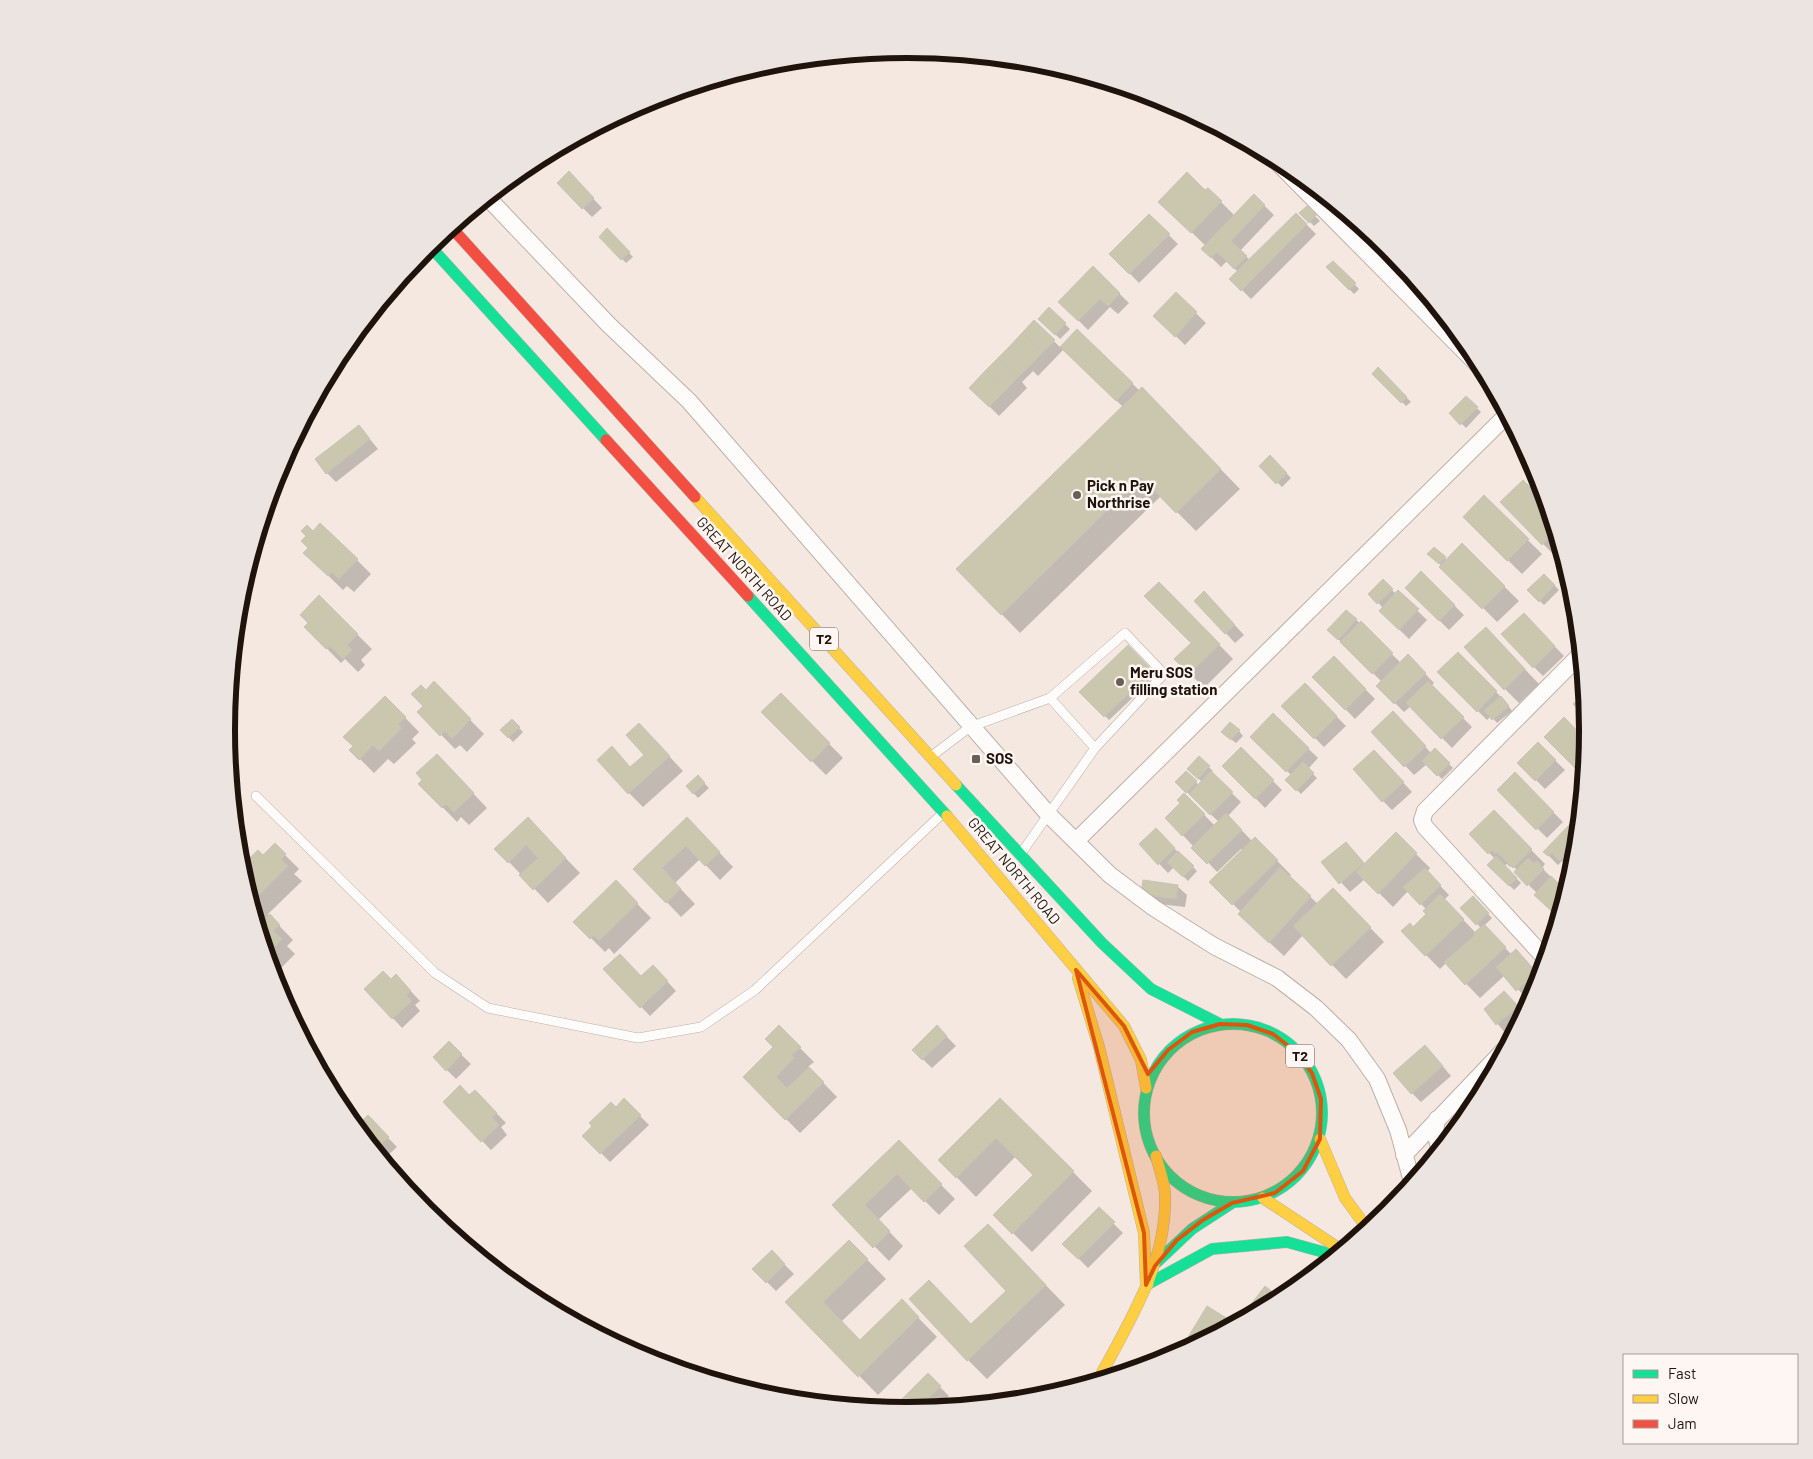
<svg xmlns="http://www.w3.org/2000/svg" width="1813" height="1459" viewBox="0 0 1813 1459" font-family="Barlow,sans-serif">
<rect width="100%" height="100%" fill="#f4e8e0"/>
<!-- shadow -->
<path fill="#0003" d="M569 173 602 208 592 217 558 183Z
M1208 189 1235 216 1254 196 1274 215 1240 251 1250 260 1296 214 1316 234 1251 299 1231 279 1238 272 1227 261 1221 267 1203 249 1206 246 1160 202 1205 192Z
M1307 208 1320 221 1314 226 1301 213Z
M1149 216 1178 244 1139 283 1111 254Z
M607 230 633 257 626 263 601 237Z
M1333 262 1359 289 1354 294 1328 268Z
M1093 268 1129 303 1118 314 1110 307 1088 330 1060 302Z
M1399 268 1424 293 1419 297Z
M1176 294 1206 323 1185 345 1155 316Z
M1049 309 1070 329 1060 339 1040 319Z
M1034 322 1061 348 1077 331 1140 391 1161 408 1240 489 1196 531 1161 496 1020 633 958 569 1123 407 1064 349 1038 376 1033 371 1022 382 1027 388 999 416 971 388Z
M1378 369 1411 402 1406 406 1374 374Z
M1466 398 1481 412 1466 428 1451 413Z
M359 426 378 449 336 482 327 473Z
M1270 457 1291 478 1282 487 1261 466Z
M1523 481 1546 505 1561 554 1557 558 1502 502Z
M1484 497 1542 554 1522 574 1464 517Z
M1462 545 1519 601 1497 622 1429 553 1434 548 1447 560Z
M305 553 357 560 371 574 354 592 347 586 343 590Z
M1421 573 1464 615 1449 630 1407 588Z
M1544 575 1559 590 1544 605 1529 590Z
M1383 581 1396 594 1398 592 1427 620 1409 639 1380 611 1383 608 1370 594Z
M1159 583 1233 659 1204 688 1176 659 1192 643Z
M319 597 372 649 361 660 365 665 358 672 345 659 341 663 306 627 310 623Z
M1196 601 1213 602 1244 635 1235 643Z
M1347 611 1401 663 1408 656 1434 683 1431 686 1472 727 1452 748 1411 706 1404 712 1378 686 1382 682 1329 630Z
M237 612 242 617 236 622Z
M1533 624 1564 656 1543 676 1534 667Z
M1500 643 1539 684 1519 703 1505 689Z
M1128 647 1156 676 1109 720 1081 692Z
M1458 654 1505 701 1512 711 1497 723 1491 716 1487 720 1439 672Z
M1334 658 1375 699 1355 719 1314 677Z
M434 683 484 734 467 752 460 745 455 749 419 712 425 706 426 691Z
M1305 685 1346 726 1324 747 1283 706Z
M781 695 843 758 826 775 763 712Z
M385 697 419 732 412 739 416 743 394 764 388 759 374 773 351 750Z
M1273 715 1318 758 1308 769 1317 778 1301 794 1287 780 1291 775 1252 737Z
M512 721 523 732 513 742 502 730Z
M1402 722 1432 754 1435 750 1453 768 1442 779 1427 764 1414 775 1373 732Z
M1239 731 1243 736 1236 743 1227 736Z
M653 739 683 771 643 807 629 793 631 768 646 755Z
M1538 744 1565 770 1545 789 1519 763Z
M1241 749 1282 790 1265 808 1224 766Z
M1199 758 1213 771 1211 773 1241 802 1228 816 1252 841 1255 838 1291 875 1289 877 1318 904H1347L1384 942 1346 979 1303 935 1284 956 1239 914 1241 912 1211 882 1243 850 1241 849 1217 872 1167 818 1182 803 1184 794 1215 826 1219 822 1176 782 1186 773 1199 785 1202 782 1189 769Z
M1383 761 1412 792 1392 810 1383 801Z
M451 770 487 808 469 825 461 817 457 822 420 784Z
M1515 774 1563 822 1547 838 1499 790Z
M698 777 709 788 698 798 687 786Z
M528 819 580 873 548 903 509 862Z
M1508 826 1545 864 1542 868 1553 879 1537 893 1515 872 1517 870 1512 865 1510 867 1507 864 1504 866 1521 883 1514 890 1489 865 1495 859 1471 834Z
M1577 829 1574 863 1572 871 1562 861 1558 865 1545 852Z
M1156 830 1197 871 1188 881 1174 867 1168 873 1140 844Z
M701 833 733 867 720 880 700 859 675 883 695 904 681 917 635 869Z
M1396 834 1430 868 1427 872 1449 895 1444 900 1476 933 1481 928 1462 908 1473 898 1492 918 1484 926 1512 955 1526 960 1539 977 1534 993 1527 999 1505 975 1480 998 1446 963 1440 969 1403 932 1413 928 1428 914 1426 909 1408 891 1393 907 1365 879 1350 892 1322 862 1355 853 1365 864Z
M275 845 299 869 294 874 302 881 268 914 293 940 287 946 295 954 273 976 259 927 266 920 252 906 241 869 263 857Z
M616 882 651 918 614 954 609 948 605 952 575 922Z
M1177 886 1187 895 1185 907 1151 903 1142 894Z
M653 966 676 991 650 1016 605 969 641 978Z
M405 985 420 1001 415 1005 420 1011 402 1028 366 989Z
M1513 1002 1523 1013 1517 1024 1506 1034 1486 1010Z
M779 1027 814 1062 808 1067 837 1097 800 1133 744 1077 775 1047Z
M937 1027 956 1046 932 1068 913 1050Z
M449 1043 471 1064 456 1079 434 1057Z
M1434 1056 1451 1076 1421 1102 1412 1093Z
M475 1091 506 1123 501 1127 507 1135 491 1150 444 1102 469 1096Z
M1000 1099 1092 1191 1032 1252 995 1215 1035 1175 1016 1156 976 1197 940 1160Z
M624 1100 649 1125 610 1162 584 1136Z
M368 1117 397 1147 383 1160 357 1128Z
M899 1142 955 1199 939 1215 912 1188 878 1220 903 1246 889 1261 834 1205Z
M1099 1209 1123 1233 1088 1268 1064 1244Z
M849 1241 886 1279 841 1322 860 1342 902 1301 937 1337 878 1395 787 1302Z
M1007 1245 1065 1305 987 1379 968 1360 971 1326 1008 1291Z
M772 1252 794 1274 776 1291 754 1269Z
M1227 1320 1231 1324 1194 1344 1189 1339Z
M928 1375 949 1396 938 1407 906 1410 893 1409Z"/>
<!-- building -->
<path fill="#cac7ae" stroke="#c7c3b8" d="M569 171 594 198 582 209 557 183Z
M1187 172 1205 190 1208 188 1222 201 1191 233 1158 202Z
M1254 194 1265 205 1231 241 1247 256 1234 269 1217 252 1211 258 1201 249Z
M1307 206 1316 215 1309 223 1299 213Z
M1296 213 1307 224 1241 291 1229 279Z
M1149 214 1170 234 1129 274 1109 254Z
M607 228 630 252 621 260 599 237Z
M1333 261 1356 283 1349 290 1326 267Z
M1093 266 1120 293 1108 306 1100 299 1078 321 1058 302Z
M1399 266 1420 288 1414 294 1393 272Z
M1176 292 1197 312 1175 337 1153 316Z
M1049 307 1066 323 1055 335 1038 319Z
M1034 320 1055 340 1043 352 1022 333Z
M1077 329 1133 383 1116 401 1060 347Z
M1022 333 1043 352 1028 368 1008 348Z
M1008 348 1028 368 1018 377 998 358Z
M998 358 1018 377 1006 390 986 370Z
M1378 367 1407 397 1401 403 1372 374Z
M986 370 1006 390 989 407 969 388Z
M1142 387 1221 469 1176 513 1141 477 1001 615 956 569Z
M1466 396 1478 407 1460 425 1449 413Z
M359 425 370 439 326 474 315 459Z
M1270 455 1287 473 1276 484 1259 466Z
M1535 468 1536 469 1540 485 1529 474Z
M1523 480 1536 493 1532 496 1540 504 1543 500 1546 503 1555 532 1542 545 1500 502Z
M1540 485 1544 496 1536 489Z
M1484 495 1529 539 1507 561 1463 517Z
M320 523 358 559 339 579 332 572 328 576 303 553 308 548 301 541 306 536 301 531 307 525 313 531Z
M1462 543 1505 586 1482 609 1439 567Z
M1434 547 1446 557 1439 564 1427 554Z
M1421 571 1455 605 1439 621 1405 588Z
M1544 574 1555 585 1539 602 1527 590Z
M1383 579 1393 589 1377 604 1368 594Z
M1159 582 1220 644 1189 674 1174 659 1191 643 1144 596Z
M1398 590 1419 609 1399 630 1379 611Z
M1204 591 1235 625 1225 634 1194 601Z
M319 595 358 634 347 645 352 650 343 659 330 646 326 649 304 627 308 623 300 615Z
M1346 610 1357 619 1338 640 1327 630Z
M1524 613 1555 646 1533 668 1501 634Z
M1361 621 1393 653 1372 674 1340 642Z
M1486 627 1525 669 1504 690 1464 647Z
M1128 645 1153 671 1104 717 1079 692Z
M1458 652 1497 691 1477 712 1437 672Z
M1408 654 1426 673 1394 704 1376 686Z
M1334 656 1366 689 1345 710 1312 677Z
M434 681 471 719 452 739 445 731 440 736 417 712 423 706 411 694 421 685 426 690Z
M1428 681 1464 717 1441 739 1406 703Z
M1305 683 1337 716 1314 739 1281 706Z
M781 693 830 743 811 762 761 712Z
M1584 694 1586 717 1573 704Z
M385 696 406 717 398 724 402 728 379 751 373 745 359 760 349 750 353 746 343 737Z
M1501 696 1509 706 1492 720 1484 710Z
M1393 711 1426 746 1404 767 1371 732Z
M1273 713 1309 748 1286 772 1250 737Z
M1564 717 1586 740 1583 776 1544 737Z
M512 719 520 727 508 738 500 730Z
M1230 722 1240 730 1231 740 1221 732Z
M639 723 670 756 628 794 597 760 612 746 630 767 644 755 626 735Z
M1538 742 1556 760 1535 781 1517 763Z
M1241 747 1274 780 1255 799 1222 766Z
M1435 748 1450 763 1437 776 1422 761Z
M1374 750 1404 782 1382 802 1353 769Z
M437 754 474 793 454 812 446 804 442 808 418 784 422 780 416 773Z
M1199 756 1210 766 1198 779 1187 769Z
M1303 762 1314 773 1296 791 1285 780Z
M1186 771 1197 781 1186 793 1175 782Z
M1211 771 1233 792 1210 815 1189 794Z
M1515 772 1554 812 1536 830 1497 790Z
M698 775 705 783 693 794 686 786Z
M1184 793 1205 814 1182 836 1165 818 1180 803 1177 800Z
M1494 810 1532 849 1513 868 1497 852 1495 854 1492 850 1488 854 1469 834Z
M1226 813 1242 830 1207 864 1191 848Z
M528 817 566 858 533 890 519 875 538 858 526 845 508 863 494 849Z
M687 817 720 852 705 866 686 846 662 868 681 889 666 903 633 869Z
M1572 822 1578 828 1576 845 1560 861 1552 853 1548 856 1543 852Z
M1156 828 1175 848 1158 865 1139 844Z
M1396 832 1417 853 1378 894 1356 872Z
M1255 837 1278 860 1232 905 1209 882Z
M1346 842 1364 863 1339 884 1321 862Z
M275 843 286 854 281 859 288 866 251 903 240 867 258 850 263 855Z
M1178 851 1194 866 1183 877 1167 862Z
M1575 851 1574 863 1571 872 1567 868 1572 863 1567 858Z
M1496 856 1517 878 1509 886 1487 865Z
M1528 858 1534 863 1537 861 1544 869 1527 886 1514 872Z
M1280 867 1311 896 1269 943 1238 914Z
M1425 868 1441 885 1420 905 1403 887Z
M1551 876 1566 891 1558 917 1534 895Z
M616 880 638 903 599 941 594 935 590 939 573 922Z
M1143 880 1178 885 1176 899 1141 894Z
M1333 888 1371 927 1331 966 1293 926Z
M1440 894 1464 919 1425 956 1401 931 1410 923 1413 927 1426 914 1423 911Z
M1473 896 1489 913 1476 925 1460 908Z
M270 914 280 925 273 931 282 939 267 954 258 926Z
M1484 924 1506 947 1465 985 1444 962 1475 935 1474 933Z
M1516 949 1537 973 1516 991 1496 967Z
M620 954 641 976 653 965 668 981 640 1008 603 969Z
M383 971 391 979 396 974 411 991 406 995 412 1001 392 1019 364 989Z
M1504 991 1518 1006 1496 1025 1484 1009Z
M779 1025 801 1047 792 1055 794 1058 776 1077 787 1088 809 1067 824 1082 785 1120 743 1077 773 1047 765 1039Z
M937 1025 947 1036 922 1060 912 1050Z
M449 1041 462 1054 446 1071 433 1057Z
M1425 1045 1443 1066 1411 1094 1393 1073Z
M460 1085 469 1095 475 1090 497 1113 492 1117 499 1125 481 1142 443 1102Z
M624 1098 641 1115 600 1154 582 1136 592 1126 589 1123 611 1102 616 1107Z
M1000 1098 1074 1171 1012 1234 993 1215 1033 1175 996 1138 956 1178 938 1160Z
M368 1115 389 1137 375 1150 356 1127Z
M899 1140 942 1184 924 1202 897 1174 865 1205 890 1231 873 1248 832 1205Z
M1099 1207 1115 1222 1078 1259 1062 1244Z
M988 1224 1046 1285 967 1361 909 1299 929 1280 971 1324 1006 1291 964 1246Z
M849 1240 868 1259 823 1302 860 1340 902 1299 919 1317 858 1377 785 1302Z
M772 1250 785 1264 766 1283 752 1269Z
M1313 1264 1318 1268 1295 1287Z
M1265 1286 1280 1298 1254 1312 1249 1307Z
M1207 1306 1228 1319 1222 1329 1195 1344 1187 1339Z
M928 1373 941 1386 917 1409H892Z"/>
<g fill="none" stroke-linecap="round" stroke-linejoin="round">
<defs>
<path id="lane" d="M1050 698 1095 748
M933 755 970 727 1050 698 1125 633 1164 674 1095 748 1022 852
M256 796 435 973 488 1008 638 1038 701 1027 755 990 942 814"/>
<path id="street" d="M1272 157 1482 369
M487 197 609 325 689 401 1049 815 1110 875 1154 908 1214 946 1277 978 1316 1008 1349 1040 1377 1079 1398 1130 1412 1182
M1076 841 1507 415
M1545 958 1425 827 1422 820 1425 811 1580 655
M1437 1119 1435 1131 1439 1148
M1404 1155 1504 1050"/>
<path id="fast" d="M429 245 606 440
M748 596 947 816
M956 785 1102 943 1151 989 1220 1024
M1144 1113a89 89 0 1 1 178 0a89 89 0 1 1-178 0Z
M1157 1262 1192 1229 1232 1203
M1148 1284 1212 1249 1287 1242 1334 1255"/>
<path id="slow" d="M695 497 956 785
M947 816 1124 1026 1141 1060 1146 1088
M1078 978 1099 1047 1144 1233 1146 1285 1148 1284
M1320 1139 1345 1198 1367 1228
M1263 1198 1340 1249
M1098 1380C1129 1322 1168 1262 1165 1193 1164 1181 1159 1168 1156 1156"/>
<path id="jam" d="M451 227 695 497
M606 440 748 596"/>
</defs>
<!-- lane casing -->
<use href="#lane" stroke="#bbb0a8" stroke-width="10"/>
<!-- street casing -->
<use href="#street" stroke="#bbb0a8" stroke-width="18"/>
<!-- fast casing -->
<use href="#fast" stroke="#bbb0a8" stroke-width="12"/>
<!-- slow casing -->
<use href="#slow" stroke="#bbb0a8" stroke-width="12"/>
<!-- jam casing -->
<use href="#jam" stroke="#bbb0a8" stroke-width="12"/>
<!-- lane -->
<use href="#lane" stroke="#fdfcfa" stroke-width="9"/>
<!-- street -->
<use href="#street" stroke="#fdfcfa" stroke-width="16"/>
<!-- fast -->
<use href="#fast" stroke="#16e098" stroke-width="11"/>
<!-- slow -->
<use href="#slow" stroke="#ffcf43" stroke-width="11"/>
<!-- jam -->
<use href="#jam" stroke="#f24e42" stroke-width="11"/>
</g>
<!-- marked area -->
<path fill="#de560c" fill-opacity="0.2" stroke="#de560c" stroke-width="4" stroke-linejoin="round" d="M1076 970 1124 1026 1148 1074 1168 1050 1192 1032 1220 1024 1247 1025 1273 1034 1295 1051 1312 1073 1321 1099 1320 1139 1303 1171 1275 1193 1232 1203 1203 1220 1177 1240 1155 1266 1146 1285 1144 1233Z"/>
<!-- markers -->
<g fill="#6a5e56" stroke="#fef6f2" stroke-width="2">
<circle cx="1077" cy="495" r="5"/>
<circle cx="1120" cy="682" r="5"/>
<rect x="971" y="754" width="10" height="10" rx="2.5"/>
</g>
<g text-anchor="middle" stroke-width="5" stroke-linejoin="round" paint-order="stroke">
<!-- shield labels -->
<g fill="#fef6f2" stroke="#625750" stroke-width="1">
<rect x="810" y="627.5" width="28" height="23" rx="4"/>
<rect x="1286" y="1044.5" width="28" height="23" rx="4"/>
</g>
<g font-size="14" font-weight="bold" fill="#1f130b">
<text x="824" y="644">T2</text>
<text x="1300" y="1061">T2</text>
</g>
<!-- poi labels -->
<g font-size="15" font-weight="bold" fill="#1f130b" stroke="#fef6f2" text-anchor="start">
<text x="1087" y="491">Pick n Pay<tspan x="1087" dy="17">Northrise</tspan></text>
<text x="1130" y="678">Meru SOS<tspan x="1130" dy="17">filling station</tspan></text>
<text x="986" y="764">SOS</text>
</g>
<!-- street labels -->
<g font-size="15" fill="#1f130b" stroke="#fef6f2">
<text transform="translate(744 569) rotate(48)" y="5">GREAT NORTH ROAD</text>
<text transform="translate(1014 871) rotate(50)" y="5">GREAT NORTH ROAD</text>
</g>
</g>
<!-- crop -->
<path d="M0 0H1813V1459H0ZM235 730a672 672 0 1 1 1344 0a672 672 0 1 1-1344 0Z" fill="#ece4e0" fill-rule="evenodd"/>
<path fill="none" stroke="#1f130b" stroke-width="6" d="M235 730a672 672 0 1 1 1344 0a672 672 0 1 1-1344 0Z"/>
<!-- legend -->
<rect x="1623" y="1354" width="175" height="90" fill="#fef6f2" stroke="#a59b96"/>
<rect x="1633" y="1370" width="25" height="8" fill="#16e098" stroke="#a59b96"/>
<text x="1668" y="1379" font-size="15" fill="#1f130b">Fast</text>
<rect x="1633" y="1395" width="25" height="8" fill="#ffcf43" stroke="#a59b96"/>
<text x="1668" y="1404" font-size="15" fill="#1f130b">Slow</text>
<rect x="1633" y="1420" width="25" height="8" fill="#f24e42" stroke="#a59b96"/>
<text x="1668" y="1429" font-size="15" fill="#1f130b">Jam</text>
</svg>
